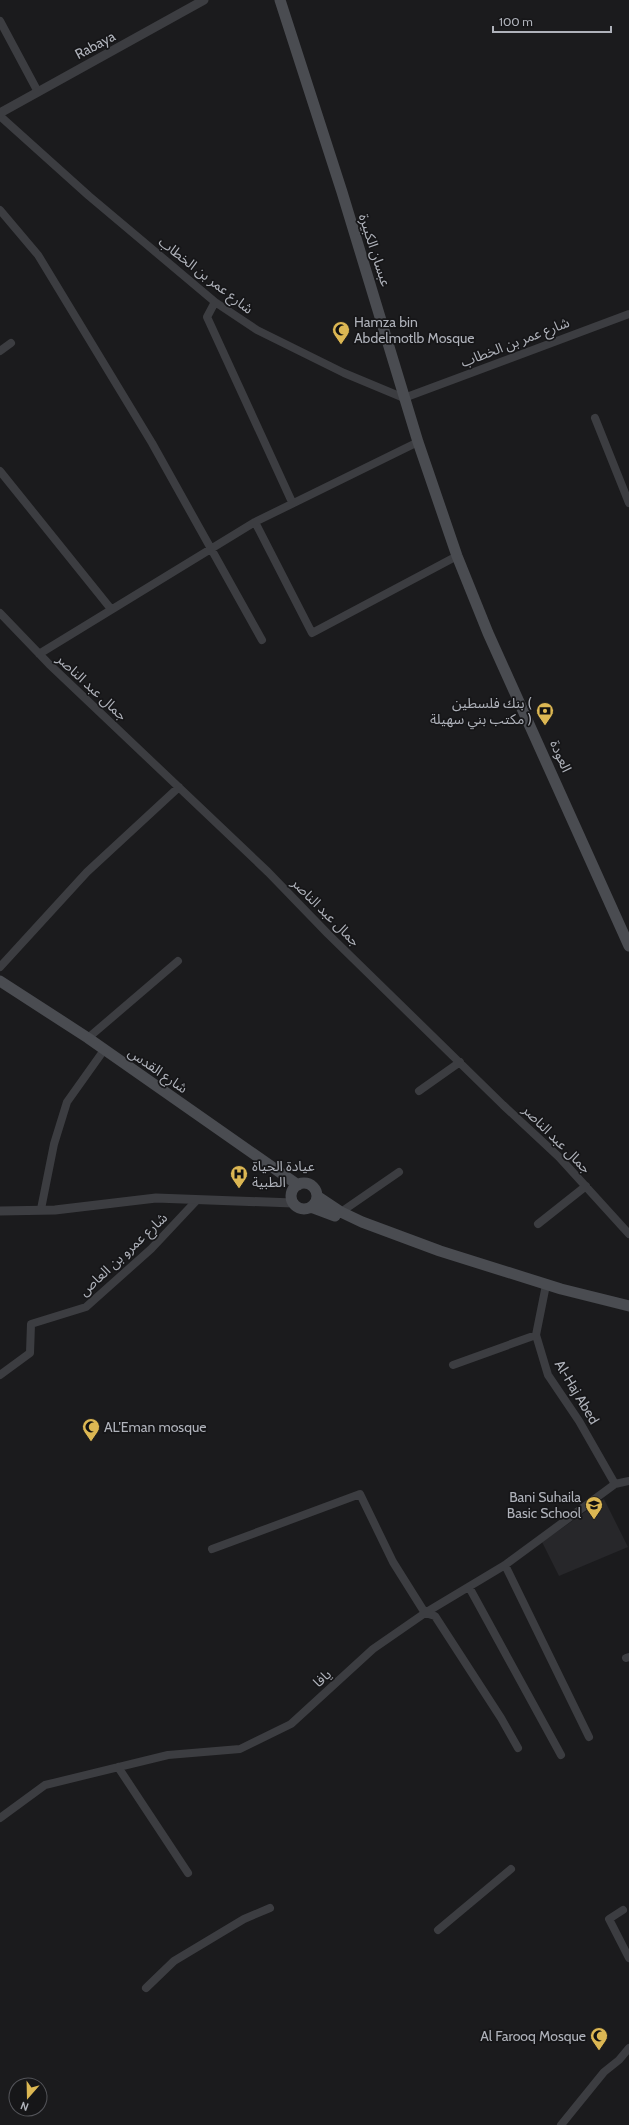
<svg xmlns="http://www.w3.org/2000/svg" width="629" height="2125" viewBox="0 0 629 2125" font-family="Cabin,'Noto Sans Arabic',sans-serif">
<rect width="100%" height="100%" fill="#1b1b1d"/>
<!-- built -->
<path fill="#27272a" d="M604 1499 628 1547 559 1576 542 1542Z"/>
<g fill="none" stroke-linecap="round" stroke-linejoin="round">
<!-- minor -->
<path stroke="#3c3d41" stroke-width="8" d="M0 21 38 92
M0 116 89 196 215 302 257 330 344 373 404 398 629 314
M0 210 38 255 152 443 262 640
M215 302 207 317 292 502
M0 351 11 343
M595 418 629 503
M0 471 111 609
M255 522 312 633 457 556
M0 613 49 664 268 872 328 934 503 1105 559 1157 629 1234
M39 654 255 522 418 442
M0 967 87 872 179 787
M88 1038 178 961
M419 1091 460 1062
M41 1209 54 1144 67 1102 104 1050
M341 1212 399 1172
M538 1224 586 1186
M546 1285 536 1335 548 1375 579 1421 615 1484
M453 1365 536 1335
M0 1375 30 1353 31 1324 86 1307 151 1249 197 1200
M212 1549 360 1494 393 1562 425 1613 435 1616 501 1718 518 1748
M505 1565 589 1737
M469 1587 561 1755
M626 1658 629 1657
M118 1767 188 1873
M0 1818 45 1785 168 1755 240 1749 291 1724 373 1649 425 1613 505 1565 615 1484 629 1481
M623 1910 609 1919 629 1958
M438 1930 511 1869
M146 1988 174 1961 244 1919 270 1908
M561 2125 604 2072 619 2060 629 2048"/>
<!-- tertiary -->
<path stroke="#3c3d41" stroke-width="9" d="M0 113 204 0
M0 1211 55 1210 156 1198 293 1203"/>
<!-- secondary -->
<path stroke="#4a4c51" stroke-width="11" d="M280 0 342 192 418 442 457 556 488 633 629 946
M0 981 88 1038 298 1185
M291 1196a13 13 0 1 1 26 0a13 13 0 1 1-26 0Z
M317 1196 341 1212 362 1222 440 1251 561 1289 629 1306
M311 1207 335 1216"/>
</g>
<!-- icons -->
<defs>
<symbol id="mosque-pin" viewBox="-11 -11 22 30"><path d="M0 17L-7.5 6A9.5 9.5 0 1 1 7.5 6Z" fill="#dcb753" stroke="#161618"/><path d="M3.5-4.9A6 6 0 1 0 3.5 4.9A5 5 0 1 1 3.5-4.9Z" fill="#111"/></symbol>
<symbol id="bank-pin" viewBox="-11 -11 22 30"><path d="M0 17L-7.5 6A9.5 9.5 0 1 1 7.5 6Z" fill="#dcb753" stroke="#161618"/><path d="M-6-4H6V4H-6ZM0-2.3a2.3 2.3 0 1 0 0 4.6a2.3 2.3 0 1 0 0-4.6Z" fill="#111"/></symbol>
<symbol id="hospital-pin" viewBox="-11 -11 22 30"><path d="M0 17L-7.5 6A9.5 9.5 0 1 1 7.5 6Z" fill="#dcb753" stroke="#161618"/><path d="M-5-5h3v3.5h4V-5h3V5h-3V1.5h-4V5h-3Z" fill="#111"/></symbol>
<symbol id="school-pin" viewBox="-11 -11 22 30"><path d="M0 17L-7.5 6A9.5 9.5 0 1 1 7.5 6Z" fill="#dcb753" stroke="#161618"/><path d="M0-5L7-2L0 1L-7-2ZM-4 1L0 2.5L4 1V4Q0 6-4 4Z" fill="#111"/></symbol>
</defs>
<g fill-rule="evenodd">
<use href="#mosque-pin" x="331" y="320" width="20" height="27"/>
<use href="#bank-pin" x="535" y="701" width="20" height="27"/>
<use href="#hospital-pin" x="229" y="1164" width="20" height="27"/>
<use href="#mosque-pin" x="81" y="1417" width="20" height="27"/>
<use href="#school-pin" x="584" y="1495" width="20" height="27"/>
<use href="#mosque-pin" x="589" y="2026" width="20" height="27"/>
</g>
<g text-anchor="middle" stroke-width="3.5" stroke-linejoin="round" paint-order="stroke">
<!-- street labels -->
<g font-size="14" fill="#afb2ba" stroke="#161618">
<text transform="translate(95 45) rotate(-28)" y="5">Rabaya</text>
<text transform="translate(375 250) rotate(72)" y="5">عبسان الكبيرة</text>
<text transform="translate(206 275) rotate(38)" y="5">شارع عمر بن الخطاب</text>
<text transform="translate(515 342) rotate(-21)" y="5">شارع عمر بن الخطاب</text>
<text transform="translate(92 687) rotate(43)" y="5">جمال عبد الناصر</text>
<text transform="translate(561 756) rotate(66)" y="5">العودة</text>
<text transform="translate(326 912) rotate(45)" y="5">جمال عبد الناصر</text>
<text transform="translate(158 1070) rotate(35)" y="5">شارع القدس</text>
<text transform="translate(557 1139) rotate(45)" y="5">جمال عبد الناصر</text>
<text transform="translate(123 1254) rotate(-43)" y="5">شارع عمرو بن العاص</text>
<text transform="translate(577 1392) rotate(59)" y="5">Al-Haj Abed</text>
<text transform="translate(322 1678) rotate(-43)" y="5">يافا</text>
</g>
<!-- poi labels -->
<g font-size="14" fill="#afb2ba" stroke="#161618" text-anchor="start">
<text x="354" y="327">Hamza bin<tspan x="354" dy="16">Abdelmotlb Mosque</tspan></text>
<text x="532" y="708" text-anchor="end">بنك فلسطين (<tspan x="532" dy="16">مكتب بني سهيلة )</tspan></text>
<text x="252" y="1171">عيادة الحياة<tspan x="252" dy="16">الطبية</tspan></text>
<text x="104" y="1432">AL'Eman mosque</text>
<text x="581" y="1502" text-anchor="end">Bani Suhaila<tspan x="581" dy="16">Basic School</tspan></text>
<text x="586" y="2041" text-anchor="end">Al Farooq Mosque</text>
</g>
</g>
<!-- north arrow -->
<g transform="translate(28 2097) rotate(200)"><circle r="19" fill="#161618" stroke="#535459"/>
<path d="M0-3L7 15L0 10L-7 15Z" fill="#dcb753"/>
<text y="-6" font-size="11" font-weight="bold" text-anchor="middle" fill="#afb2ba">N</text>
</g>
<!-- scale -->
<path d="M493 26v6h118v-6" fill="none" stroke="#afb2ba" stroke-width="2"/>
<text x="499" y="26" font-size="12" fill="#afb2ba" stroke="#161618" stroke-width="3" paint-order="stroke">100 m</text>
</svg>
